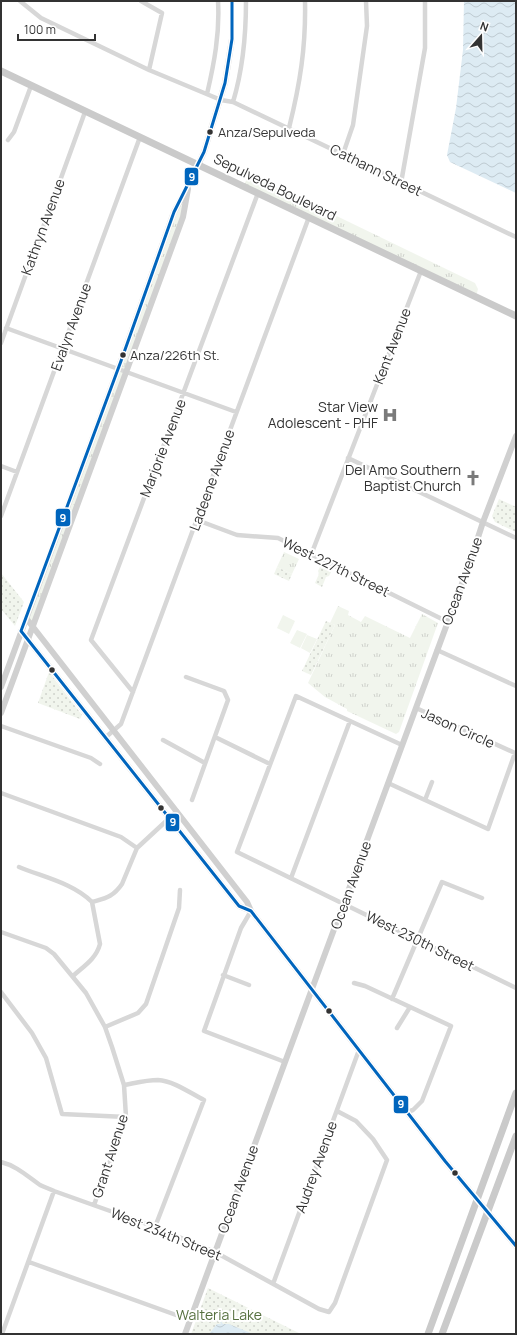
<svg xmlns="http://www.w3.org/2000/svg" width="517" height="1335" viewBox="0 0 517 1335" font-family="Manrope,sans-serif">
<defs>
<pattern id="grass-tufts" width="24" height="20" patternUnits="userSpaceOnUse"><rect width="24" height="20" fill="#f1f5ed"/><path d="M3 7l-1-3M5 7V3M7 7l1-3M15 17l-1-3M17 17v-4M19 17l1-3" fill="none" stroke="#cfd2cc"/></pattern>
<pattern id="park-dots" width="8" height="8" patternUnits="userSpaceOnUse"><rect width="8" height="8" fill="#f1f5ed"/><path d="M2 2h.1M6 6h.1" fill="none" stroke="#cfd2cc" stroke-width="1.8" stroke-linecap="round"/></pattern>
<pattern id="water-waves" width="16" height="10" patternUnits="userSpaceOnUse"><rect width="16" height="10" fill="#ddebf3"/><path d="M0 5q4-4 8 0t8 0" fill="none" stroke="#becad1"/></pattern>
</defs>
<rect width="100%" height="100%" fill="#fff"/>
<!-- grass -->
<path fill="url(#grass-tufts)" d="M250 174 475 283 478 289 476 297 243 186Z
M189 184 183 217 32 626 26 618 174 212Z
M284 552 299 559 292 574 277 567Z
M338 606 349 611 348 615 361 622 365 616 410 638 422 614 438 623 399 732 396 734 347 711V709L325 697 308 683 335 625 330 623Z"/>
<!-- park -->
<path fill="url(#park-dots)" d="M499 499 516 507V532L495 522 492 516Z
M277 567 292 574 289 581 274 574Z
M320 567 331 572 329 576 326 577 322 587 315 583 319 574 318 571Z
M1 573 24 602 15 626 1 609Z
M326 621 335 625 311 675 302 671Z
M49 672 82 715 80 719 38 703Z
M208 1288 301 1334H191Z"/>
<!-- pitch -->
<path fill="#f1f5ed" d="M283 615 295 621 289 634 277 628Z
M297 630 307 634 300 648 290 643Z
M307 635 317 639 310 653 301 648Z"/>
<!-- water -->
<path fill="url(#water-waves)" d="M464 1H516V193L450 162 447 155 456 108 463 50Z
M217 1324H229L253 1334H209Z"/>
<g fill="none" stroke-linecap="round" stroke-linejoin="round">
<!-- stream -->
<path stroke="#ddebf3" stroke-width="1.5" d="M219 1319 222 1324"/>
<!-- street -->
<path stroke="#d7d7d7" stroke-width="4.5" d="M20 1 41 18 149 70 221 100 233 102 516 237
M141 1 162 13 149 70
M207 94C214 64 220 33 218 1
M233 102C243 69 246 35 246 1
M289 128C300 84 306 47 305 1
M8 140 14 132 31 86
M343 154 353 125 367 26 366 1
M401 183 425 48V1
M6 328 236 412
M1 343 85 112
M348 458 516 538
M1 466 17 472
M1 516 140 137
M197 520 237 535 278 538 448 622
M311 555 421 271
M437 650 516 686
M186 677 224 691 228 700 192 800
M133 692 91 640 258 193
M1 726 91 758 100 764
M106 737 121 724 309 217
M215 737 270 764
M163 740 205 763
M402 745 296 696 237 852 516 988
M388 783 488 829 515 753 416 708
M1 793 121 837 137 848
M425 800 432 782
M19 867C43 877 73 883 92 902
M291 878 350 721
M251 911 241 928 204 1031 285 1062
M1 932 46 948 54 954 86 993 105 1027 112 1047 124 1085 126 1117 94 1205
M223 975 249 985
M73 976C84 966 96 959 100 944L92 902C106 898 113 897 122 884L137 848 177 811
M354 983 365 986 451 1026 422 1101 413 1110 407 1112
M1 992 32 1033 46 1058 62 1114 126 1117
M392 999 442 882 482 898
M105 1027 138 1013 146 1004 179 908 180 890
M397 1028 410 1007
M124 1085C135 1083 146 1080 158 1080 174 1081 190 1093 204 1100L155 1227
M1 1162C17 1166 27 1176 40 1185 44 1187 50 1189 54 1191L155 1227 215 1252 319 1309 329 1312 335 1303 387 1160 373 1139 356 1121 337 1111
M29 1262 190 1320
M273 1284 359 1050
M2 1334 54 1191"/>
<!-- secondary -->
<path stroke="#d0d0d0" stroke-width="6" d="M26 618 247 902 251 911 445 1161 516 1246
M21 631 239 906 251 911
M1 687 121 361 174 212 189 184 204 152 225 83 232 39V1
M1 713 183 217 188 189
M185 1334C279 1076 375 820 470 562L483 522 516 436"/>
<!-- primary -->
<path stroke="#cacaca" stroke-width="7" d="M1 71 516 316
M428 1334 516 1093
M442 1334 516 1136"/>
<defs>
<path id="bus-1" d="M232 1V39L225 83 204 152 174 212 121 361 21 631 239 906 251 911 445 1161 516 1246"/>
</defs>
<!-- bus-1 casing -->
<use href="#bus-1" stroke="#fff" stroke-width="6"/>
<!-- bus-1 -->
<use href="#bus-1" stroke="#0065bd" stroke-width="3"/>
</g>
<!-- icons -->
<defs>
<symbol id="hospital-bare" viewBox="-9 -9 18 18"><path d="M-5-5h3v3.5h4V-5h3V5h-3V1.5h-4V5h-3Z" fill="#7a7a7a" stroke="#fff" stroke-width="2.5" paint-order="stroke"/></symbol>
<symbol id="church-bare" viewBox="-9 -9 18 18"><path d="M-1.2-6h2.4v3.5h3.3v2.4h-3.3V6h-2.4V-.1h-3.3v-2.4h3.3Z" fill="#7a7a7a" stroke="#fff" stroke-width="2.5" paint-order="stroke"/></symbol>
</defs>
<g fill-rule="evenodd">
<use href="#hospital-bare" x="379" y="404" width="22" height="22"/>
<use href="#church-bare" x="462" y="467" width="22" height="22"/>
</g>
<!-- markers -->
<g fill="#333" stroke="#fff" stroke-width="1.5">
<circle cx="210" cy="132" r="3.5"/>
<circle cx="123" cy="355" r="3.5"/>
<circle cx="52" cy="670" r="3.5"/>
<circle cx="161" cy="808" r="3.5"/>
<circle cx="329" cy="1011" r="3.5"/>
<circle cx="455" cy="1173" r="3.5"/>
</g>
<g text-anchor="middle" stroke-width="4" stroke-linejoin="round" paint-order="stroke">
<!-- bus labels -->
<g font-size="13" fill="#333" stroke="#fff" text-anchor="start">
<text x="218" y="137">Anza/Sepulveda</text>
<text x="130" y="360">Anza/226th St.</text>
</g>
<!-- street labels -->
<g font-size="14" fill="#333" stroke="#fff">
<text transform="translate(376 170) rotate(26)" y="5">Cathann Street</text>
<text transform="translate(275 187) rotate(26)" y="5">Sepulveda Boulevard</text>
<text transform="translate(43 227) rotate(-70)" y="5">Kathryn Avenue</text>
<text transform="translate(71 327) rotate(-70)" y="5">Evalyn Avenue</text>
<text transform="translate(392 346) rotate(-69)" y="5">Kent Avenue</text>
<text transform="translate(163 448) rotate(-69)" y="5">Marjorie Avenue</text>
<text transform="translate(212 480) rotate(-70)" y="5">Ladeene Avenue</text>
<text transform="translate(336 567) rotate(26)" y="5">West 227th Street</text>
<text transform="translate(462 581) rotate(-70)" y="5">Ocean Avenue</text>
<text transform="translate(458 728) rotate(24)" y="5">Jason Circle</text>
<text transform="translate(351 885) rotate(-70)" y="5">Ocean Avenue</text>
<text transform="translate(420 941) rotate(26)" y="5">West 230th Street</text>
<text transform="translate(110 1156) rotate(-72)" y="5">Grant Avenue</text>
<text transform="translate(316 1167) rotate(-70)" y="5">Audrey Avenue</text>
<text transform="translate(238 1189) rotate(-70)" y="5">Ocean Avenue</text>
<text transform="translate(166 1234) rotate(22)" y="5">West 234th Street</text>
</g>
<!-- poi labels -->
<g font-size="14" fill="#333" stroke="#fff" text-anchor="end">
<text x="378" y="412">Star View<tspan x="378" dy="16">Adolescent - PHF</tspan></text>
<text x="461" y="475">Del Amo Southern<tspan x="461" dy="16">Baptist Church</tspan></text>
</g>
<!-- park labels -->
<g font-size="14" fill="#56703f" stroke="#fff">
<text x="219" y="1320">Walteria Lake</text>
</g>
</g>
<g stroke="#fff" stroke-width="1.5">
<rect x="184" y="167" width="15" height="19" rx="4" fill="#0065bd"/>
<rect x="55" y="508" width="16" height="19" rx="4" fill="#0065bd"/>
<rect x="165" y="813" width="15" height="19" rx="4" fill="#0065bd"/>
<rect x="393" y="1095" width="16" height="19" rx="4" fill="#0065bd"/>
</g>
<g font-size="11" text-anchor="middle" font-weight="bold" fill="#fff">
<text x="192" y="181">9</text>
<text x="63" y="522">9</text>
<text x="173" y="826">9</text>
<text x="401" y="1108">9</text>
</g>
<!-- border -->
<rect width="517" height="1335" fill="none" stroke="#333333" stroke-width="4"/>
<!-- north arrow -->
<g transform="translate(481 36) rotate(20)" stroke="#ffffff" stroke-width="3" paint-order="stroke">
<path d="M0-3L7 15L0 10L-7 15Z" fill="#333333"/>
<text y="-6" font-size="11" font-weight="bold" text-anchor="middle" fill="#333333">N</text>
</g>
<!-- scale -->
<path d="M18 34v6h77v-6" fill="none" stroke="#333333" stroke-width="2"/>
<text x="24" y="34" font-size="12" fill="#333333" stroke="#ffffff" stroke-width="3" paint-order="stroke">100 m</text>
</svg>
